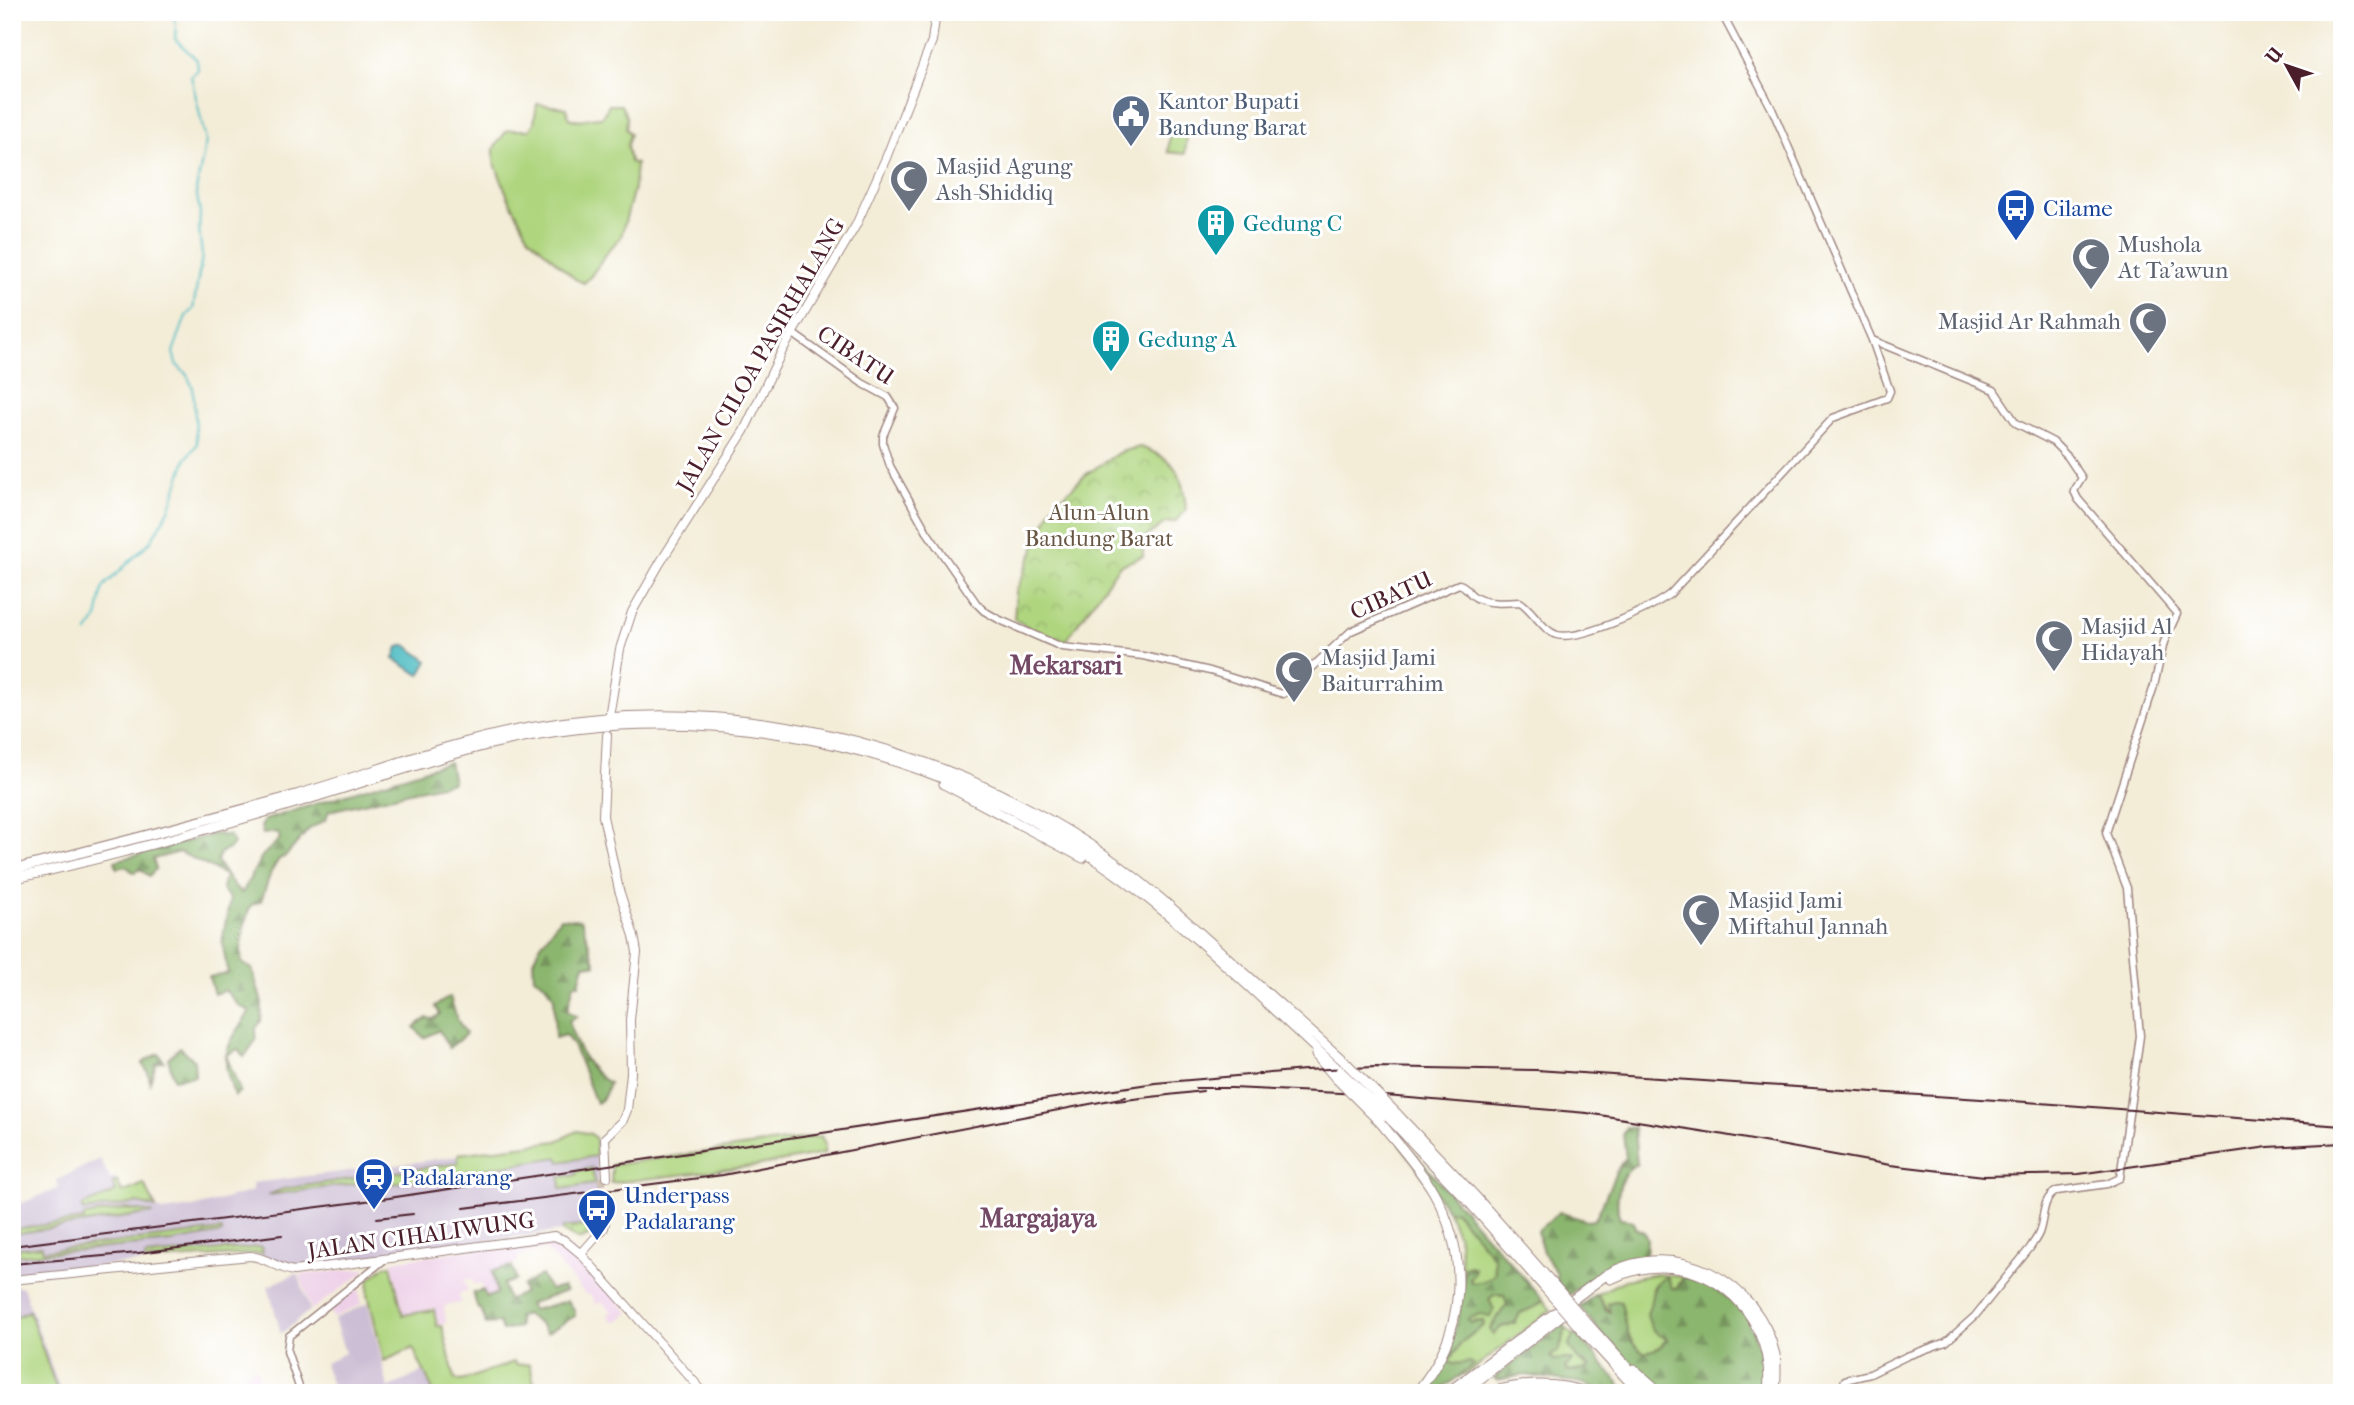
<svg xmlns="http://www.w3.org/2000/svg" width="2354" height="1405" viewBox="0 0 2354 1405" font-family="'IM FELL French Canon',serif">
<defs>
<pattern id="forest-firs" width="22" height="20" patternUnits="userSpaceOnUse" patternTransform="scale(1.75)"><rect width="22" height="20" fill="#8bb66e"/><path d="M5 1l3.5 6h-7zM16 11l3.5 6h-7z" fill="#74935b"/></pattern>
<pattern id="park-crowns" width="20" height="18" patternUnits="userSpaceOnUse" patternTransform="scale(1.75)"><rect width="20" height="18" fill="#afd57f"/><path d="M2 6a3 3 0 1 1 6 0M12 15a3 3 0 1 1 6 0" fill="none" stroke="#98b66e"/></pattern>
<pattern id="garden-furrows" width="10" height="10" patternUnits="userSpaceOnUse" patternTransform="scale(1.75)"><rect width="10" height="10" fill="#afd57f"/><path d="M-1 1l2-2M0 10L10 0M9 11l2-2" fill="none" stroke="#98b66e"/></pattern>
</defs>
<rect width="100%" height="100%" fill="#fff"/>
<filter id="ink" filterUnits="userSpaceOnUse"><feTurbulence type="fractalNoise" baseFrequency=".0143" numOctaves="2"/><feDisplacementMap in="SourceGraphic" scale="14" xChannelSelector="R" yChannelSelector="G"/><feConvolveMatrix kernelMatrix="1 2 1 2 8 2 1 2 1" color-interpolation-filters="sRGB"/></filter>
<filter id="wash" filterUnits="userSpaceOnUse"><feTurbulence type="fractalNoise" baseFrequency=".00686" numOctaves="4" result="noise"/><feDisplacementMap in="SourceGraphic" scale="28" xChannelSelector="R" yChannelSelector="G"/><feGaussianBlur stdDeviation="1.57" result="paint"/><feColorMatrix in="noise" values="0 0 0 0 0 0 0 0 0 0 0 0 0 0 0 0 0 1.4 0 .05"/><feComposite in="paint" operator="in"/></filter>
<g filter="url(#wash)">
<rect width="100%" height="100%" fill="#f3ecd7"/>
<!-- built -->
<path fill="#eed0e8" d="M543 1240H557L572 1249 629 1313 614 1323 608 1314 612 1311 602 1302 597 1305 590 1294 586 1295 545 1249 518 1256V1261L514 1264 492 1270 496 1293 486 1296 481 1283 473 1284V1279H464L468 1291 459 1293 461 1303 444 1306 446 1323 439 1325 434 1308 404 1314 392 1261Z
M365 1269 366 1271 311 1310 300 1274Z
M359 1284 361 1304 333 1318 329 1308Z
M256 1368 265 1393H239L247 1379 244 1372Z"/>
<!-- industrial -->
<path fill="#ccbed4" d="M579 1131 596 1139 599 1203 592 1204V1224L563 1228 562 1231 295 1267 283 1265 257 1253 110 1265 34 1276 33 1271 12 1273V1207L59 1188 57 1180 100 1159 110 1179 116 1178 123 1192 144 1183 158 1209 163 1211 200 1206 253 1191 252 1183 404 1164 557 1141Z
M298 1273 310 1310 281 1334 268 1286Z
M12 1286 23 1287 61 1393H12Z
M368 1303 388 1388 423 1372 433 1393H335L324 1364 345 1353 334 1319Z"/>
<!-- grass -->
<path fill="#afd57f" stroke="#7c7a55" stroke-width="2" d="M537 104 566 108 569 118C579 123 591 116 602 117L609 105H621L627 118 626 129 630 134 627 146 630 162 636 164 634 188 621 237 609 250 591 276 584 283 575 279 529 237 508 197 494 161V148L505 133 509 130H529L534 123Z
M1171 125 1188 127 1185 154 1168 152Z
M577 1131 591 1134 596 1139V1156L560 1162 558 1157 391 1184 389 1179 268 1195 283 1189 458 1163V1154L557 1141Z
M821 1136 825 1144 824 1154 755 1166 611 1183 612 1165Z
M592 1168 595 1184 561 1189 560 1177 576 1175 577 1171Z
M117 1181 122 1193 144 1184 156 1208 138 1203 83 1211 82 1206 116 1192 112 1183Z
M125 1209 153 1213 12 1234V1220L14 1229 84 1220V1216Z
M1448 1211H1455L1491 1254 1494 1258 1495 1273C1489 1281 1481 1282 1471 1284L1466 1268 1464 1291 1459 1240Z
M222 1230V1233L172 1242 14 1256 12 1261V1249L42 1246 43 1251Z
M261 1247 263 1253 145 1261V1256Z
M391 1265 403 1315 434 1310 437 1326H442L455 1379 461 1381 514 1362 516 1365 529 1364 537 1393H434L413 1348 384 1361 368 1294 369 1280 385 1266Z
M1655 1274 1684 1277 1676 1289H1672L1667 1277 1653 1286 1652 1304 1647 1314 1667 1339 1659 1348 1644 1353C1630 1346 1622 1325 1623 1311 1602 1314 1609 1308 1598 1296H1593L1625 1280Z
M1495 1294 1504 1295 1507 1304 1490 1328 1493 1335 1501 1327 1515 1323 1520 1313 1537 1306 1543 1300 1551 1310 1465 1375 1455 1378 1468 1369 1448 1362 1462 1342 1483 1325 1476 1321 1470 1323 1468 1319 1480 1313 1490 1317 1489 1299Z
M29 1311 58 1393H12V1319Z
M1566 1328 1573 1335 1569 1345 1578 1359 1590 1368 1588 1370 1568 1372 1565 1368 1571 1361 1569 1359 1554 1360 1550 1356 1561 1346Z"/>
<!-- forest -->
<path fill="url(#forest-firs)" stroke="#6a6a4c" stroke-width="2" d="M449 762 453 782 329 811 325 820 308 830 286 856 279 859 271 872 261 901 251 905C244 920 239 947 242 963L252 969 262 1003 261 1021 256 1028V1040L244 1057 238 1049 226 1055 240 1091 235 1096C217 1052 227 1048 250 1011L239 1006 225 990 214 994 209 977 228 973 222 941 230 899 222 889 225 875 180 852 153 859 156 869 149 876 140 869 134 873 126 866 117 868 115 861 215 834 230 836 233 843 229 849 220 853 217 861C224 871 232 888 242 893L262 856 280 839 278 832 263 834 261 827 264 820Z
M560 918 581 920 596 965 584 964 579 984H574L567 1011 577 1016 569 1021C574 1043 588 1072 609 1083 606 1091 605 1100 596 1103L573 1045 565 1035 555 1038 554 997 545 984 534 977 533 961 538 949Z
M450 997 457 1019 466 1034 449 1048 439 1030 424 1038 414 1027 427 1018 433 1019 440 1014 435 1006Z
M180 1047 194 1060 195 1076 174 1079 168 1058Z
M159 1054 164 1061 156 1064 150 1082 148 1072 142 1064 148 1059Z
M1626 1127 1634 1128 1637 1164C1619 1170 1614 1203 1620 1219L1633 1221 1635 1228 1644 1232 1647 1239 1646 1258C1611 1266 1597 1271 1569 1295L1555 1280 1557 1274 1543 1252 1537 1231 1559 1212 1587 1221 1594 1220C1607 1201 1610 1175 1626 1158L1623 1134Z
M1404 1142 1543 1300 1537 1306 1520 1313 1515 1323 1501 1327 1493 1335 1490 1329 1507 1304 1504 1295 1495 1294 1489 1299 1494 1310 1490 1317 1480 1314 1468 1319 1470 1323 1483 1321 1484 1325 1462 1342 1448 1362 1453 1364 1470 1362 1473 1365 1437 1393H1423C1452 1357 1462 1313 1465 1268L1470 1266 1475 1268 1474 1274 1470 1278 1471 1283C1481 1282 1489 1281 1495 1273L1494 1258 1491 1254 1455 1211H1448L1401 1145Z
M512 1266 516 1280 503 1284 508 1300 524 1293 522 1286 541 1275 550 1290 563 1287 566 1291 529 1304 532 1310 568 1301 575 1311V1316L547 1333 541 1325 525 1314 518 1317 519 1327 502 1331 499 1323 486 1324 481 1309H478L473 1293 483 1290 486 1297 497 1294 492 1271Z
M1667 1277 1672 1288 1676 1289 1684 1277 1709 1286 1727 1297 1746 1316 1766 1362 1762 1393H1664L1601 1333 1580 1307 1593 1296H1598L1606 1310 1610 1312 1608 1303 1614 1301 1621 1302C1626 1320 1625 1343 1644 1353L1659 1348 1667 1339C1654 1333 1650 1328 1647 1314 1654 1299 1649 1282 1667 1277Z
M1564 1324 1566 1328 1559 1350 1550 1357 1554 1360 1569 1359 1572 1361 1565 1368 1568 1372 1588 1369 1590 1367 1578 1359 1569 1346 1573 1335 1579 1336 1627 1393H1609L1582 1383 1525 1375 1497 1380 1494 1378Z"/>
<!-- park -->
<path fill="url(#park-crowns)" stroke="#7c7a55" stroke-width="2" d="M1140 447C1176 459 1183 472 1186 510L1175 522 1165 523 1143 539V556L1119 566 1064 643 1049 639 1014 619 1016 592 1052 507 1085 475 1120 452Z"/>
<!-- garden -->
<path fill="url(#garden-furrows)" stroke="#7c7a55" stroke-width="2" d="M592 1205H599L597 1223 592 1235 579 1240 563 1232V1228L592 1225Z"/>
<!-- water -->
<path fill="#4dbcc3" stroke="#4c6e77" stroke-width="2" d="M406 645 428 661 420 675 394 659 398 647Z"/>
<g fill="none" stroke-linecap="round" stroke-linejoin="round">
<!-- stream -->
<path stroke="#4dbcc3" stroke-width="2" d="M87 633 97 619 103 587 150 542 169 510 186 459 197 444 193 388 187 375 176 364 173 352 186 316 193 309 202 256 199 229 200 214 196 190 206 141 191 76 198 70 197 60 175 39 176 25 172 12"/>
</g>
</g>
<g filter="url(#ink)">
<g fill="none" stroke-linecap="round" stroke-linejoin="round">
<!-- primary-tunnel -->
<path stroke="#d1c3b5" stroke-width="8" stroke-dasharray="8 4" stroke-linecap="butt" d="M602 1177 603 1204"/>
<defs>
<path id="tertiary" d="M792 333 862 383 888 397 895 408 883 436V444L890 466 927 532 977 604 984 611 1000 620 1062 647 1143 656 1210 671 1283 694 1351 631 1459 584C1467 586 1466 590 1472 595 1483 605 1507 603 1520 602 1533 610 1542 630 1557 635 1580 641 1650 609 1670 594L1833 418 1887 398 1890 391 1872 340 1772 109 1721 12
M301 1393 287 1351 289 1336 384 1260
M1841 1393 1845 1380 1870 1374 1907 1356 1946 1342 1975 1316 2030 1248C2033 1243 2037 1238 2039 1233 2045 1217 2041 1199 2057 1191L2107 1184 2120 1178 2140 1036 2127 888 2106 833 2154 686 2164 642 2177 614 2078 499 2074 491 2082 478 2068 457 2053 442 2016 423 1994 390 1872 340"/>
<path id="primary" d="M610 711 620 649 632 612 660 563 744 431 782 351 856 225 886 158 932 41 936 12
M607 735 603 816 619 890 634 936 637 952 630 1020 631 1073 627 1110 623 1120 605 1138 607 1177
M581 1254 604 1228 608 1204"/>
<path id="trunk" d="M12 1280 250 1256C266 1257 278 1269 294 1271L554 1236 564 1240 581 1254 704 1393"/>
<path id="motorway" d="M944 784 1083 858
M12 870C107 846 202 821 296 795 373 773 449 742 529 728 722 692 926 738 1090 845 1137 876 1179 914 1221 952 1263 989 1305 1027 1347 1064
M12 879C110 857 206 830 302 801 365 782 427 760 491 744 706 693 937 743 1115 873 1193 930 1268 1005 1340 1071
M1316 1055 1335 1077
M1397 1114 1474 1195 1553 1284
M1391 1120 1468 1201 1546 1289
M1380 1122C1398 1144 1418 1166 1433 1191 1471 1257 1466 1334 1416 1393
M1611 1279C1693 1239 1778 1305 1768 1393
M1588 1324 1650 1393
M1581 1329 1640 1393
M1634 1369 1661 1393
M1447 1393 1606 1275C1674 1236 1759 1281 1775 1355 1777 1367 1776 1380 1775 1393
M1462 1393 1571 1308
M1488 1393C1521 1383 1556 1382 1589 1393"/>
</defs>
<!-- tertiary casing -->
<use href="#tertiary" stroke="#9e8681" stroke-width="9"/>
<!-- primary casing -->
<use href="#primary" stroke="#9e8681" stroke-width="10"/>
<!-- trunk casing -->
<use href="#trunk" stroke="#9e8681" stroke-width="10"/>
<!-- motorway casing -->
<use href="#motorway" stroke="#9e8681" stroke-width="11"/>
<!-- tertiary -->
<use href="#tertiary" stroke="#fff" stroke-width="6"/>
<!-- primary -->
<use href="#primary" stroke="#fff" stroke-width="8"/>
<!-- trunk -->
<use href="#trunk" stroke="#fff" stroke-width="8"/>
<!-- motorway -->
<use href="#motorway" stroke="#fff" stroke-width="9"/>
<!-- rail -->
<path stroke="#4a1f2b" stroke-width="2" d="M1195 1088H1232L1362 1094 1587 1113 1719 1134 1890 1165 1984 1176 2079 1174 2268 1147 2342 1143
M1116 1101 1203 1091
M464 1208 723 1175 1126 1097
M377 1218 413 1214
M12 1246 389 1198 1155 1083 1305 1070 1375 1067 1536 1070 2027 1102 2342 1126
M12 1264 138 1253 282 1235"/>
<defs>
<path id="motorway-bridge" d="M1347 1064 1397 1114
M1340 1071 1391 1120
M1335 1077 1380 1122
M1553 1284 1588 1324
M1546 1289 1581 1329"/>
</defs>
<!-- motorway-bridge casing -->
<use href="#motorway-bridge" stroke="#9e8681" stroke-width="11" stroke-linecap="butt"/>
<!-- motorway-bridge -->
<use href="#motorway-bridge" stroke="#fff" stroke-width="9"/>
</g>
</g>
<!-- icons -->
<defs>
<symbol id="civic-pin" viewBox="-11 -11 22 30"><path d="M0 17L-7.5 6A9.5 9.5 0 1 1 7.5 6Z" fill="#5c6f8a" stroke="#fff"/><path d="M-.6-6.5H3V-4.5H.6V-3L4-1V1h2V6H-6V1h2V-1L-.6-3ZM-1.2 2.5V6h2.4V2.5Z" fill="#fff"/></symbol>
<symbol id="mosque-pin" viewBox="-11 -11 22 30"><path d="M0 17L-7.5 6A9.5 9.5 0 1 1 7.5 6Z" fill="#6b7280" stroke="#fff"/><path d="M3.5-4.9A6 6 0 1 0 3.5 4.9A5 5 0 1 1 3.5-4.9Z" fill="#fff"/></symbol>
<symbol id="bus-pin" viewBox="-11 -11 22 30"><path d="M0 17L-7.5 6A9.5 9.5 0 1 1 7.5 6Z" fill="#1a4fb4" stroke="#fff"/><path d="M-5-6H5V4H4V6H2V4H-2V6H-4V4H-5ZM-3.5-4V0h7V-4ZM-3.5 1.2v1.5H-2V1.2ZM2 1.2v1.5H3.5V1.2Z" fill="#fff"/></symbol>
<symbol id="building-pin" viewBox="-11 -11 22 30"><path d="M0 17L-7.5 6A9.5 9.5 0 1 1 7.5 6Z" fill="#0f9aa8" stroke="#fff"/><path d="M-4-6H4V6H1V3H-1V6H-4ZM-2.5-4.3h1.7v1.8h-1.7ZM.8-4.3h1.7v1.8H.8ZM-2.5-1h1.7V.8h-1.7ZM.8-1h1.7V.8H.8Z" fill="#fff"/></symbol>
<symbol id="station-pin" viewBox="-11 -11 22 30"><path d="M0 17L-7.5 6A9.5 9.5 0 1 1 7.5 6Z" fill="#1a4fb4" stroke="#fff"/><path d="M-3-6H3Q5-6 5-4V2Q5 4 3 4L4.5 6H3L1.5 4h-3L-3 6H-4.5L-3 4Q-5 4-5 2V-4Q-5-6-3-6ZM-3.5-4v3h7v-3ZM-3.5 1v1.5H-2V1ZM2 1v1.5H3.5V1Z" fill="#fff"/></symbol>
</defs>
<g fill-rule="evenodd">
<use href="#civic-pin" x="1109" y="92" width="44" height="60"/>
<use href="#mosque-pin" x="887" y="157" width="44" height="60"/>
<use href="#bus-pin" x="1994" y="186" width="44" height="60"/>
<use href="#building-pin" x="1194" y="201" width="44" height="60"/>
<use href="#mosque-pin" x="2069" y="235" width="44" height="60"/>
<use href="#mosque-pin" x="2126" y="299" width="44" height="60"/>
<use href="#building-pin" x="1089" y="317" width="44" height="60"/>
<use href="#mosque-pin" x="2032" y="617" width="44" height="60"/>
<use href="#mosque-pin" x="1272" y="648" width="44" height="60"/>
<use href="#mosque-pin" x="1679" y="891" width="44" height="60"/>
<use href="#station-pin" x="352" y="1155" width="44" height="60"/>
<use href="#bus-pin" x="575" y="1186" width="44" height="60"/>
</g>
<g text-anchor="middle" stroke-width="6" stroke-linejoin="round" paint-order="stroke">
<!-- service labels -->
<g font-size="23" fill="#4e5e75" stroke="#fff" text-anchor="start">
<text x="1158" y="109">Kantor Bupati<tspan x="1158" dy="26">Bandung Barat</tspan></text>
</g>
<!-- worship labels -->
<g font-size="23" fill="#5b616d" stroke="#fff" text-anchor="start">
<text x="936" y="174">Masjid Agung<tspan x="936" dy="26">Ash-Shiddiq</tspan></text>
<text x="2118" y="252">Mushola<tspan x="2118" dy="26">At Ta'awun</tspan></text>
<text x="2121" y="329" text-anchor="end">Masjid Ar Rahmah</text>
<text x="2081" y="634">Masjid Al<tspan x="2081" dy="26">Hidayah</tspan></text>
<text x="1321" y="665">Masjid Jami<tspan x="1321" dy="26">Baiturrahim</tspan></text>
<text x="1728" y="908">Masjid Jami<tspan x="1728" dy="26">Miftahul Jannah</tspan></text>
</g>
<!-- transit labels -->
<g font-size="23" fill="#164399" stroke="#fff" text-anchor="start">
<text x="2043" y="216">Cilame</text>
<text x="401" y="1185">Padalarang</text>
<text x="624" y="1203">Underpass<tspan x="624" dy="26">Padalarang</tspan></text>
</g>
<!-- culture labels -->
<g font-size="23" fill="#0d838f" stroke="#fff" text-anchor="start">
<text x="1243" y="231">Gedung C</text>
<text x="1138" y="347">Gedung A</text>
</g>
<!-- street labels -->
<g font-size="23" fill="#4a1f2b" stroke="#fff">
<text transform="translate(760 355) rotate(-60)" y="8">JALAN CILOA PASIRHALANG</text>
<text transform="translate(856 355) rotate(34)" y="8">CIBATU</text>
<text transform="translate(1391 595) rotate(-24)" y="8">CIBATU</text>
<text transform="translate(421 1235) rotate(-8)" y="8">JALAN CIHALIWUNG</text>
</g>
<!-- park labels -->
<g font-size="23" fill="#685644" stroke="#fff">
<text x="1099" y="520">Alun-Alun<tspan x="1099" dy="26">Bandung Barat</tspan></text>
</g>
<!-- quarter labels -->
<g font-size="26" font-weight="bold" fill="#744965" stroke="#fff">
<text x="1066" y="674">Mekarsari</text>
<text x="1038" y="1227">Margajaya</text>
</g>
</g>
<!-- margin -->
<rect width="2354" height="1405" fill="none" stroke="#fff" stroke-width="42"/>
<!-- north arrow -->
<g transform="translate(2287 66) rotate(310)" stroke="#ffffff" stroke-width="5" paint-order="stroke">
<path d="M0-5L12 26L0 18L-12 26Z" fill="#4a1f2b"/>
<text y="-10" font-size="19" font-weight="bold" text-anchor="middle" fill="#4a1f2b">U</text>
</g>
</svg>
